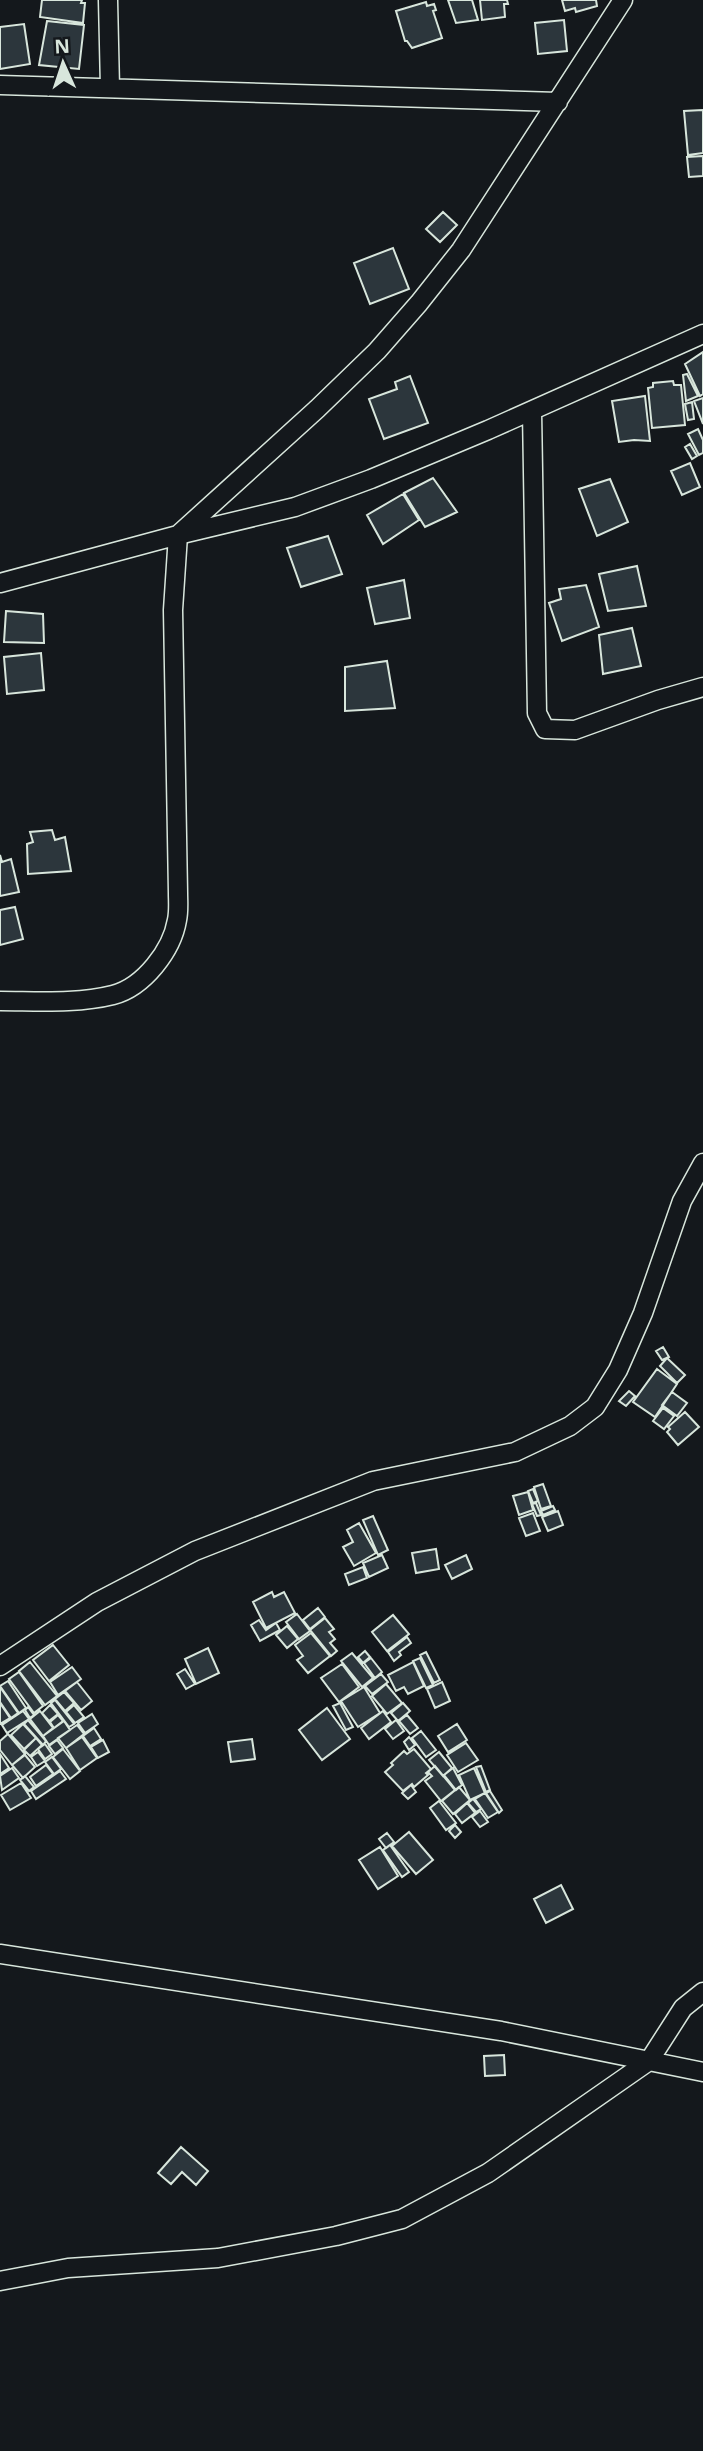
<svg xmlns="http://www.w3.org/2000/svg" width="703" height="2451" viewBox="0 0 703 2451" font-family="'Noto Sans',sans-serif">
<rect width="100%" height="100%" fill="#14181c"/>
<!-- building -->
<path fill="#2c363c" stroke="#d8e6dc" stroke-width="2" d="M42 0H82L81 3H85L83 23 40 17Z
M448 0H472L478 20 456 23Z
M480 0H507L508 4H504L505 17 482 20Z
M562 0H596L597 6 576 12 575 8 565 11Z
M426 2 427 6 434 4 436 10 433 11 442 38 412 48 407 41H405L396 11Z
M564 20 567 51 538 54 535 23Z
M47 21 84 25 79 69 39 65Z
M24 24 30 64 0 69V27Z
M703 110V153L688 155 684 111Z
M703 156V176L689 177 687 157Z
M443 212 457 225 440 242 426 229Z
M393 248 409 289 370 304 354 263Z
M703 352V394L700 396 685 364Z
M687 374 698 396 686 401 683 375Z
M410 376 428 423 384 439 369 399 397 389 395 382Z
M673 381 674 385H681L685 425 652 428 648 388 653 387V383Z
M645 396 650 441 634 440 619 442 612 401Z
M703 398V424L694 401Z
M692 402 694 419 688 420 685 404Z
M698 429 703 440V453L699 455 688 434Z
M690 444 697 456 692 459 685 447Z
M690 463 700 487 682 495 671 471Z
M433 478 457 512 425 527 404 493Z
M610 479 628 522 597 536 579 489Z
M403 494 419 520 383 544 367 515Z
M328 536 342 574 301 587 287 548Z
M637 566 646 606 608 611 599 574Z
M404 580 410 618 375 624 367 588Z
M586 585 599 627 562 641 549 603 561 599 559 589Z
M6 611 43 614 44 643 4 642Z
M632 628 641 666 603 674 599 635Z
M41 653 44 690 7 694 4 657Z
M387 661 395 708 345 711V667Z
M52 830 55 840 65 837 71 871 28 874 27 844 33 842 30 832Z
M0 855 2 862 11 859 19 892 0 896Z
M15 907 23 939 0 945V910Z
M663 1347 669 1357 662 1360 656 1351Z
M667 1358 685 1375 677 1383 660 1366Z
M657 1369 677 1384 655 1417 633 1402Z
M629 1391 635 1396 626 1406 619 1401Z
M672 1392 687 1403 677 1416 662 1405Z
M663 1408 674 1416 664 1429 653 1421Z
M685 1412 699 1427 678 1445 667 1432 670 1429 668 1427Z
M543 1484 551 1506 541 1509 534 1487Z
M533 1489 538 1501 533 1503 528 1491Z
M528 1492 533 1510 519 1515 513 1496Z
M536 1503 541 1515 537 1516 532 1504Z
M553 1506 555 1510 543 1515 541 1511Z
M558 1511 563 1525 548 1531 542 1517Z
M533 1513 540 1531 526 1536 519 1518Z
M373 1516 388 1550 378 1555 363 1520Z
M359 1523 376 1553 354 1566 343 1547 353 1542 347 1530Z
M436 1549 439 1569 416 1573 412 1553Z
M382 1555 388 1568 369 1577 363 1563Z
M466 1555 472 1569 452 1579 445 1565Z
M363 1567 367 1578 349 1585 345 1574Z
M272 1592 274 1597 284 1592 295 1613 266 1628 253 1602Z
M318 1608 325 1617 310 1629 303 1620Z
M297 1614 310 1631 299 1639 286 1622Z
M393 1615 409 1634 387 1651 372 1632Z
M325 1618 334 1629 329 1632 335 1639 330 1643 337 1651 331 1656 310 1630Z
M259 1620 266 1630 276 1623 280 1630 260 1641 251 1625Z
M287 1626 298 1639 287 1648 276 1635Z
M311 1633 330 1656 308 1673 297 1660 303 1656 295 1645Z
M407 1637 411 1643 399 1652 401 1655 394 1661 388 1652Z
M53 1645 69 1665 49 1681 33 1660Z
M208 1648 219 1673 196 1684 185 1659Z
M365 1651 370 1657 363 1663 358 1657Z
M426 1652 440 1680 434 1683 420 1655Z
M352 1653 373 1678 362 1687 341 1661Z
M371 1658 382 1672 375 1678 364 1663Z
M420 1658 433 1685 426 1688 413 1661Z
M30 1662 57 1696 45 1705 19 1671Z
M413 1662 424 1686 408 1694 404 1687 396 1691 388 1675Z
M342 1664 359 1687 339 1702 321 1678Z
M72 1667 81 1679 58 1695 50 1682Z
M185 1669 195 1684 186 1689 177 1674Z
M19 1672 43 1706 34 1713 9 1679Z
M381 1674 388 1682 372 1694 365 1686Z
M8 1681 26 1708 19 1713 0 1686Z
M77 1682 92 1701 81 1710 65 1691Z
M442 1682 450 1701 435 1708 427 1689Z
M386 1684 402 1703 387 1714 372 1696Z
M0 1687 18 1713 11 1718 0 1702Z
M364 1687 380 1713 358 1727 341 1701Z
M64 1692 74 1703 65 1711 55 1699Z
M55 1700 74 1724 69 1727 51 1703Z
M0 1703 10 1718 0 1724Z
M340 1703 353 1727 346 1730 333 1706Z
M403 1703 410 1711 398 1721 391 1713Z
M50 1705 58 1714 49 1721 42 1713Z
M74 1705 84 1717 75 1723 66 1712Z
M28 1707 34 1715 30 1718 25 1710Z
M327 1708 350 1739 322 1760 299 1730Z
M23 1711 29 1719 7 1733 2 1725Z
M40 1711 53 1728 43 1736 30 1719Z
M383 1711 391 1722 369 1739 361 1728Z
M92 1714 98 1724 85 1733 78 1723Z
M58 1715 63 1721 54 1728 50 1722Z
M407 1715 418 1728 410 1734 399 1721Z
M28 1720 46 1741 43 1745 24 1724Z
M396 1720 404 1731 393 1739 385 1729Z
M64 1721 70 1730 49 1745 43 1736Z
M23 1724 36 1738 24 1749 11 1735Z
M457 1724 467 1740 448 1752 438 1736Z
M77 1725 84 1734 66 1748 58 1738Z
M94 1728 101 1739 90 1746 83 1736Z
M421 1731 436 1750 426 1757 412 1738Z
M8 1734 25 1754 12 1765 0 1750V1741Z
M82 1737 97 1758 80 1770 66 1748Z
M409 1737 415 1745 409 1750 404 1742Z
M36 1738 42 1745 30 1756 24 1750Z
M252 1739 255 1759 231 1762 228 1742Z
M57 1740 63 1748 55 1754 49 1746Z
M103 1740 109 1752 98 1758 91 1747Z
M466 1743 478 1760 458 1772 447 1755Z
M45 1744 52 1754 45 1759 38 1749Z
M63 1749 80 1771 70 1779 53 1757Z
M414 1749 431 1769 426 1773 428 1775 414 1787 412 1784 403 1791 385 1772 393 1765 391 1763 404 1751 407 1754Z
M38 1752 45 1761 37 1766 31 1757Z
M439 1752 452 1768 443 1776 429 1760Z
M0 1754 9 1768 0 1774Z
M25 1755 35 1767 23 1778 12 1765Z
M52 1757 61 1769 54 1774 45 1762Z
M46 1765 53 1774 36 1786 30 1777Z
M435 1766 455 1790 441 1801 425 1781 432 1776 428 1772Z
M481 1766 490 1790 486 1792 476 1767Z
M12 1768 19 1778 2 1790 0 1776Z
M453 1768 462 1785 456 1790 444 1775Z
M474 1768 485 1793 470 1800 459 1775Z
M60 1771 66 1779 36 1799 31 1791Z
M25 1776 34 1787 29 1791 20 1780Z
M21 1783 31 1798 10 1810 1 1795Z
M411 1785 416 1792 408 1799 402 1793Z
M459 1787 470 1800 453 1814 442 1801Z
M490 1791 502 1810 499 1813 486 1793Z
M485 1793 498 1812 488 1818 475 1799Z
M473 1799 481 1809 476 1812 468 1803Z
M439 1801 456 1823 446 1830 430 1808Z
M467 1803 475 1813 462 1823 455 1814Z
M480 1811 488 1822 480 1827 472 1817Z
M455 1825 461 1832 455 1838 449 1831Z
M409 1832 433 1860 416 1874 392 1846Z
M387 1833 394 1842 386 1848 379 1839Z
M390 1845 409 1872 402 1877 383 1850Z
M380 1847 398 1876 378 1889 359 1860Z
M561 1885 573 1909 546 1923 534 1899Z
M504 2055 505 2075 485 2076 484 2056Z
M181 2147 208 2171 196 2185 182 2172 171 2184 158 2173Z"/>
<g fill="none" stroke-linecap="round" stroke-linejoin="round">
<defs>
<path id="street" d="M108 0 110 88
M0 85 558 102
M532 411 537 713 545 729 575 730 658 700 703 687
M0 583 178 535 295 507 371 479 488 430 703 334
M0 1001C37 1001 77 1004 113 995 144 987 172 950 177 920 179 911 178 901 178 893L173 610 178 535 317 409 377 351 419 303 461 250 623 0
M0 1666 97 1602 195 1551 373 1481 515 1452 570 1426 595 1407 618 1370 643 1313 682 1201 703 1163
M0 1954 501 2031 703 2072
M0 2281 68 2268 218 2258 336 2236 402 2219 488 2173 649 2061 683 2008 703 1992"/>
</defs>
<!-- street casing -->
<use href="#street" stroke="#d8e6dc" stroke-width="21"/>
<!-- street -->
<use href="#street" stroke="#14181c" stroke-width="18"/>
</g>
<!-- north arrow -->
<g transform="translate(63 63) rotate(357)" stroke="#14181c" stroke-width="5" paint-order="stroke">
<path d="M0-5L12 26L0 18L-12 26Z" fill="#d8e6dc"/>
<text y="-10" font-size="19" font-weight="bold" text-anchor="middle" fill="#d8e6dc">N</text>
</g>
</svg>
